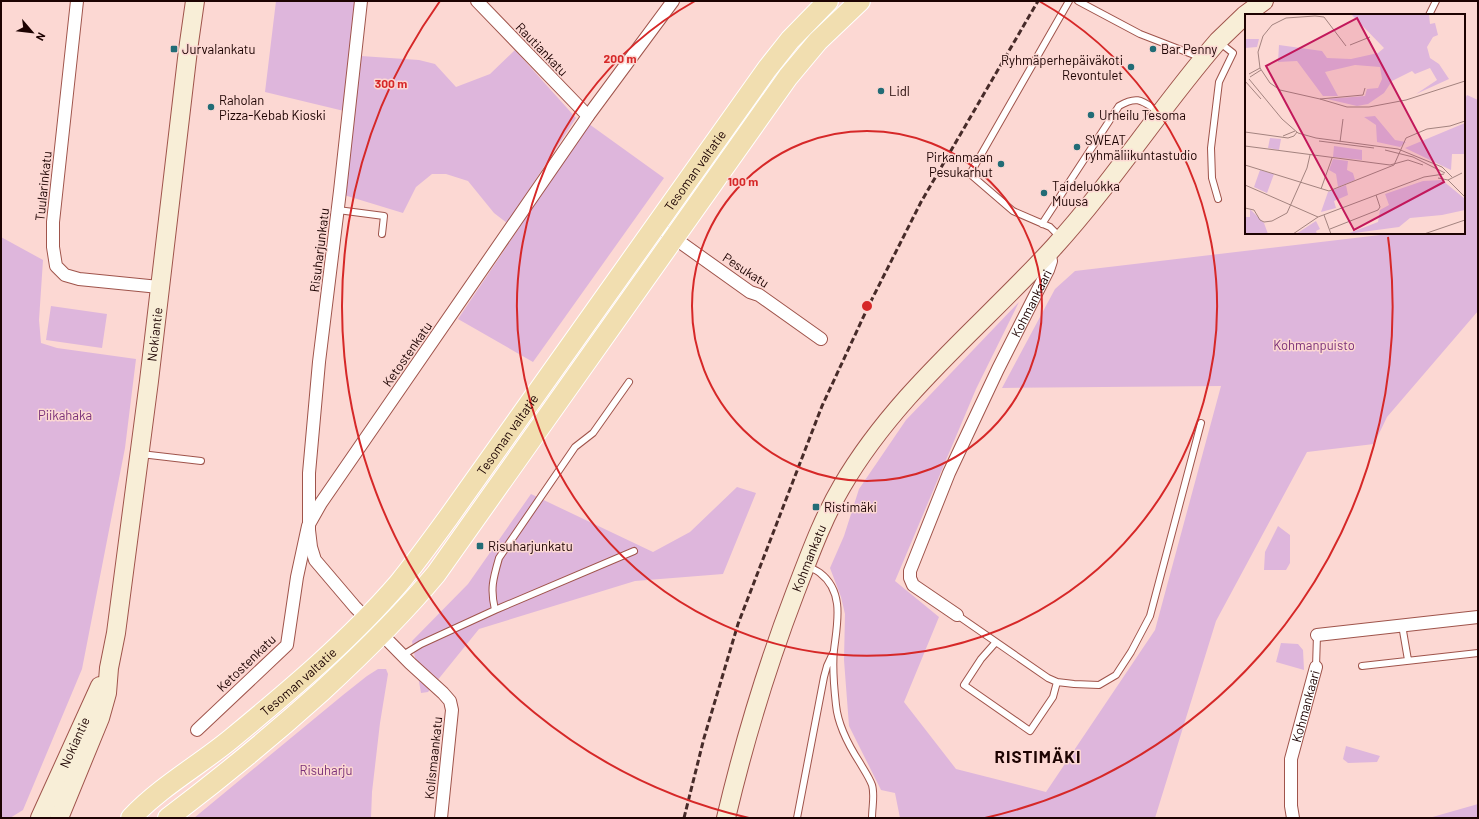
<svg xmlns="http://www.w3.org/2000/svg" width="1479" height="819" viewBox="0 0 1479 819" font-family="Barlow,sans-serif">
<rect width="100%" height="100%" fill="#fcd8d3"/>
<!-- green -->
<path fill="#deb6dc" d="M276 1H357L344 111 265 92Z
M515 50 576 118 507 223 494 213 468 181 446 174H432L416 187 403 213 344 195 361 56 419 60 435 64 456 87 490 74Z
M1467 95 1478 100V311L1387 417 1374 444 1307 452 1216 621 1155 818H900L895 793 881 790 849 726 844 660 845 614 841 597 830 568 844 536 859 489 906 420 1019 302 976 389 895 581 939 617 904 702 956 769 1046 792 1155 630 1221 386 1002 388 1055 289 1075 271 1397 233H1464V101Z
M589 124 664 178 533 362 458 319Z
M1 237 43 260 39 320 41 343 57 348 136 359 125 448 82 669 23 810 10 818H1Z
M51 306 107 314 102 348 46 340Z
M737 487 756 493 723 574 635 581 479 629 428 692 421 693 412 641 468 584 531 494 653 552 690 532Z
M1278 526 1290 535V563L1286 570H1264L1265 552Z
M1281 643 1298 644 1303 650 1304 670 1276 662Z
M378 669H386L388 674 380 723 372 792 371 818H194L343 695 367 676Z
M1346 746 1380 756 1377 762 1348 763 1343 759Z
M1478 804V818H1429Z"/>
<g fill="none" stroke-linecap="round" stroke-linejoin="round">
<defs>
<path id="lane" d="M1078 1 1140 34 1202 58
M1429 15 1436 1
M1218 199 1212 178 1211 148 1219 82 1233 53 1219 42
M338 210 384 216 382 234
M1042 224 1119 106C1138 95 1142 101 1159 112
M1060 237 1050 227 1013 211 970 174 1069 1
M141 454 201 461
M807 566C811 568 816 570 820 573 845 592 837 624 834 650 832 668 834 687 836 705 838 726 849 746 860 763 864 770 869 777 872 785 875 795 872 807 872 818
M495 610C490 589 493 579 499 558L575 447 593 433 629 382
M957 615 1048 678 1057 682 1074 684 1099 685 1116 675 1131 652 1150 616 1201 423
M1402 625 1408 660
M996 642 981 659 964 685 1030 731 1053 697 1057 682
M403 655 421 644 495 610 634 551
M1362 666 1478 653
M1316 667 1317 635
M797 818 824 677 827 666 833 653"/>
<g id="street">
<path d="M77 1 53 222V247L56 266 65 275 79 279 159 287"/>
<path d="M361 1 340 191 319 362 309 473V530L311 547 315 560 355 607 410 663 443 693 450 701 452 710 441 818"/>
<path d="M477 1 588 116"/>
<path d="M656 225 750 292 759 295 821 339"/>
<path id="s1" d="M957 615 913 585 910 578V571L949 473 998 369 1048 270 1051 261 1049 252"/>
<path d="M1317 635 1478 617"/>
<path d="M197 730 287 645 297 577 308 526 321 503 588 116 673 1"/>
<path id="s2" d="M1293 818 1291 806V759L1316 667"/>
</g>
<g id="secondary">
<path id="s3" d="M40 818 100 686"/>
<path id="s4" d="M59 818 100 718 107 693 109 668 116 633 149 381 188 50 195 1"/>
<path id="s5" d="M726 818C744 742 767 666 795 593 809 557 822 520 842 486 896 393 982 326 1054 247 1113 182 1160 108 1218 41L1245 15 1264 1"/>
</g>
<g id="primary">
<path id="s6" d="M131 818C160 787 198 766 231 739 289 691 350 640 399 583 416 562 432 540 448 518L767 69 790 40 828 1"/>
<path d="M168 818C221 778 272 736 322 691 362 654 401 616 436 574L788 77 818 41 860 1"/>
</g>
</defs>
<!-- lane casing -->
<use href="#lane" stroke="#9f544b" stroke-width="8"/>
<!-- street casing -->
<use href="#street" stroke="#9f544b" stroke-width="14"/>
<!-- secondary casing -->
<use href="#secondary" stroke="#9f544b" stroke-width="20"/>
<!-- primary casing -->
<use href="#primary" stroke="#fff" stroke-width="22"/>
<!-- lane -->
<use href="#lane" stroke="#fff" stroke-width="6"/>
<!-- street -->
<use href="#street" stroke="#fff" stroke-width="12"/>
<!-- secondary -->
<use href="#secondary" stroke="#f8eed7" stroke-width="18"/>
<!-- primary -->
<use href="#primary" stroke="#f1deb0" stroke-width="20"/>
<!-- rail -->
<path stroke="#472b29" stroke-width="3" stroke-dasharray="6 3" stroke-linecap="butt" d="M684 818 704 738 738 624 822 406 868 307 921 202 1038 1"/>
</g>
<!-- distance rings -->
<g fill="none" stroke="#d62828" stroke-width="2">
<circle cx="867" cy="306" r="175"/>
<path d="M1039 1A350 350 0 1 1 695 1"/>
<path d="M749 818A525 525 0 0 1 440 1M1388 237A525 525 0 0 1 985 818"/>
</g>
<!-- markers -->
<g fill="#226c76" stroke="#fcd8d3" stroke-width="1.5">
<rect x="170" y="45" width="8" height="8" rx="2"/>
<circle cx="1153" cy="49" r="4"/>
<circle cx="1131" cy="67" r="4"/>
<circle cx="881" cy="91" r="4"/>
<circle cx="211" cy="107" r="4"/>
<circle cx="1091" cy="115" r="4"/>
<circle cx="1077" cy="147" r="4"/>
<circle cx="1001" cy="164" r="4"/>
<circle cx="1044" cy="193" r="4"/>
<rect x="812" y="503" width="8" height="8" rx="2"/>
<rect x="476" y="542" width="8" height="8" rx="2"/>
</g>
<g text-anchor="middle" stroke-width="3" stroke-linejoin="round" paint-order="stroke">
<!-- poi labels -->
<g font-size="13" fill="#1d0302" stroke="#fcd8d3" text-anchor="start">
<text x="182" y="54">Jurvalankatu</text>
<text x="1161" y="54">Bar Penny</text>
<text x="1123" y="65" text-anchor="end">Ryhmäperhepäiväkoti<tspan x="1123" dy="15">Revontulet</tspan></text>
<text x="889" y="96">Lidl</text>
<text x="219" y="105">Raholan<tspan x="219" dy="15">Pizza-Kebab Kioski</tspan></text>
<text x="1099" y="120">Urheilu Tesoma</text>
<text x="1085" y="145">SWEAT<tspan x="1085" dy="15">ryhmäliikuntastudio</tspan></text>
<text x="993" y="162" text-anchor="end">Pirkanmaan<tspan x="993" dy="15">Pesukarhut</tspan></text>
<text x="1052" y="191">Taideluokka<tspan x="1052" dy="15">Muusa</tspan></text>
<text x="824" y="512">Ristimäki</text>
<text x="488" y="551">Risuharjunkatu</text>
</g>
<!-- street labels -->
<g font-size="13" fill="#1d0302" stroke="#fcd8d3">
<text transform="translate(542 49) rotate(46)" y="5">Rautiankatu</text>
<text dy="5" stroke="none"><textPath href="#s6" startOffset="865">Tesoman valtatie</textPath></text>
<text transform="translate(43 186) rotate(-84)" y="5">Tuularinkatu</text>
<text transform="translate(319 250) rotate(-83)" y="5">Risuharjunkatu</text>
<text transform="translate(746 270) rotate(33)" y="5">Pesukatu</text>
<text dy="5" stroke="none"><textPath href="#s1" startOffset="362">Kohmankaari</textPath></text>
<text dy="5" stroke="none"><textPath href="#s4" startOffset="496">Nokiantie</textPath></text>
<text transform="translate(407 354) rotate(-55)" y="5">Ketostenkatu</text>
<text dy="5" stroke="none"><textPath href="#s6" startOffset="541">Tesoman valtatie</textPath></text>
<text dy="5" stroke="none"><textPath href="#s5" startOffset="273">Kohmankatu</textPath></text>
<text transform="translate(246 663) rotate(-44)" y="5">Ketostenkatu</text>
<text dy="5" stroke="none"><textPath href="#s6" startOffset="216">Tesoman valtatie</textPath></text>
<text dy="5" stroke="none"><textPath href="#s2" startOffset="114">Kohmankaari</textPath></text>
<text dy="5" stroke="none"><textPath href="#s3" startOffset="83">Nokiantie</textPath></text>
<text transform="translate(433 758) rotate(-84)" y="5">Kolismaankatu</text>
</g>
<!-- park labels -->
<g font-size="13" fill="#7a3079" stroke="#fcd8d3">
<text x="1314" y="350">Kohmanpuisto</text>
<text x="65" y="420">Piikahaka</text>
<text x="326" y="775">Risuharju</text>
</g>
<!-- district labels -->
<g font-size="17" font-weight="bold" letter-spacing="1" fill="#1d0302" stroke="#fcd8d3">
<text x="1038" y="763">RISTIMÄKI</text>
</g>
</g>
<!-- overview -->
<g transform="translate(1245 14)">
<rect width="220" height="220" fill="#fcd8d3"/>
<path d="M106 0H187L184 1 185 10 190 9 193 21 188 23 182 33 185 44 194 50 204 65 171 80 192 66 185 54 170 60 167 57 147 67 139 79 123 90 112 92 82 85 120 82 122 75 133 74 137 65 135 53 110 51 80 58 93 82H78L52 47 33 48 34 31 77 37 82 44 106 45 133 39 139 34ZM0 25H14L12 33 0 34ZM130 102 150 126 161 128 155 133 132 128 131 111 119 103ZM220 109V140H207L206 156 160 134ZM25 124 36 125 34 136 23 134ZM89 132 117 136V146L88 143ZM88 145 103 147 102 156 108 159 110 166 93 173 91 160 84 156ZM15 156 29 160 22 179 9 173ZM197 166 220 185V196L197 201 165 204 154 213 102 220 133 208 135 196 144 191 140 180 178 167ZM101 171 103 181 89 187 91 194 76 198 83 178ZM5 195 19 209 23 220H0V203H5ZM71 207 75 215 71 217 72 220H51Z" fill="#deb6dc"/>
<path fill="none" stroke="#a3837f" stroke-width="1" d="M105 31 125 23M101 32 79 3 70 2 41 4 27 11 18 22 13 38 15 54 25 69 35 76 75 85 118 81 120 74M4 60 15 54M5 63 16 56M4 65 37 105 53 119 71 124 153 135 197 153 207 163M0 67 16 85M75 85 102 93H124L161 86 220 67M0 118 43 124 49 122 52 118M38 122 50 117M74 127 129 134M95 128 98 105M0 132 145 151 163 146 178 151M140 136 168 143 200 159M0 151 84 177 149 151 161 124 182 115 205 112 220 107M193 164 203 166 217 159M203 166 220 183M0 171 73 203M76 175 87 144M0 194 9 196 15 206 19 208 27 207 42 199 62 154 65 141M79 201 86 220M85 215 133 196 135 193 131 181M48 220 73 203 179 163 199 160M179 220 220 206"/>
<path fill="#c2185b" fill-opacity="0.15" stroke="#c2185b" stroke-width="2" d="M112 4 199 168 109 216 21 52Z"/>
<rect width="220" height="220" fill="none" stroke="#1d0302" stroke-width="2"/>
</g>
<circle cx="867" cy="306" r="6" fill="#d62828" stroke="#fcd8d3" stroke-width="2"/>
<g font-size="12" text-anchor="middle" font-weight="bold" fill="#d62828" stroke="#fcd8d3" stroke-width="3" stroke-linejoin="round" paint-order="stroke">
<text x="620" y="63">200 m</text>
<text x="391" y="88">300 m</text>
<text x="743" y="186">100 m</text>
</g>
<!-- border -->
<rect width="1479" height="819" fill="none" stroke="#1d0302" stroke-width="4"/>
<!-- north arrow -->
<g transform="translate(32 32) rotate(118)" stroke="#fcd8d3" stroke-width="3" paint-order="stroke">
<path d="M0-3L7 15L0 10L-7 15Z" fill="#1d0302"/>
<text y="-6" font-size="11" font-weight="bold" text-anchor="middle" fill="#1d0302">N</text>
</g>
</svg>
